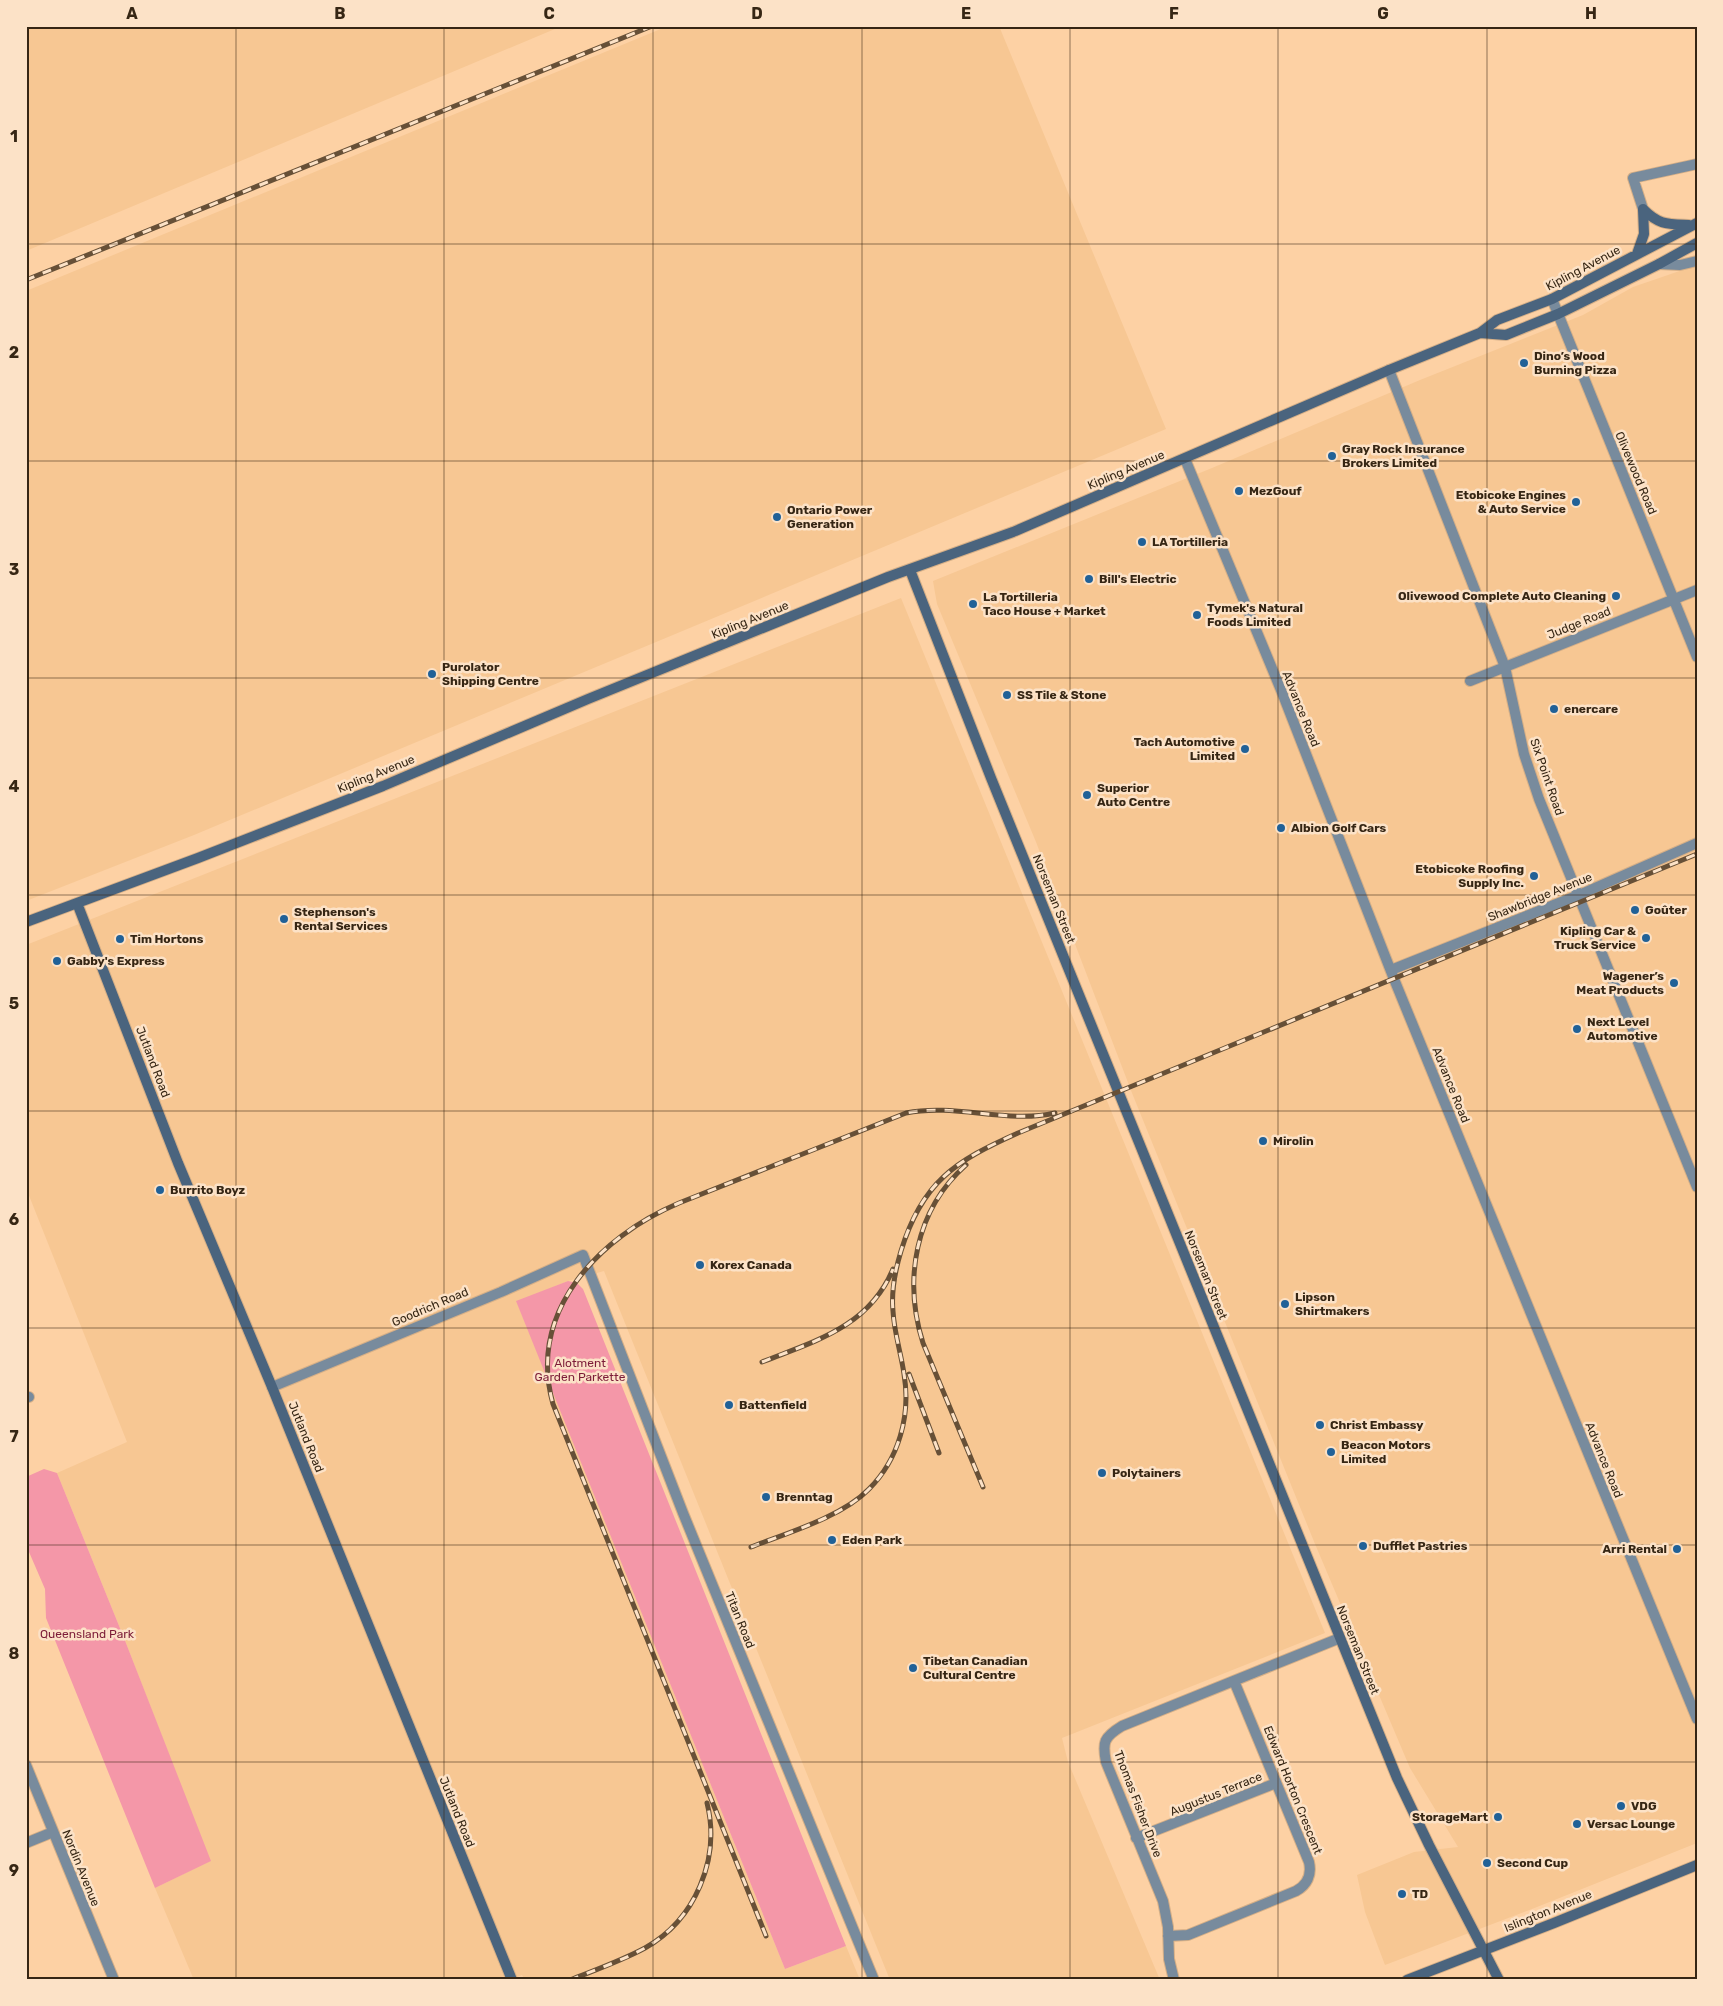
<svg xmlns="http://www.w3.org/2000/svg" width="1723" height="2006" viewBox="0 0 1723 2006" font-family="Rubik,sans-serif">
<rect width="100%" height="100%" fill="#fdd1a4"/>
<!-- built -->
<path fill="#f7c793" d="M26 26H562L26 251Z
M668 26H999L1166 429 194 835 26 901V291Z
M1697 265V1843L1532 1909 1385 1965 1365 1912 1357 1875 1414 1852 1458 1847 1410 1768 1315 1544 1132 1093 1036 842 937 604 933 581 1212 468 1420 380 1583 315 1633 287Z
M901 598 1325 1633 1062 1738 1068 1762 1160 1980H890L604 1271 568 1281 517 1302 785 1969 846 1946 860 1980H525L522 1975 510 1980H194L155 1888 210 1861 124 1638 57 1473 127 1442 26 1188V945Z"/>
<!-- green -->
<path fill="#f497a8" d="M568 1281 577 1283 583 1289 846 1946 785 1969 516 1301Z
M44 1469 57 1473 124 1638 211 1861 155 1888 46 1618 45 1589 26 1545V1477Z"/>
<g fill="none" stroke-linecap="round" stroke-linejoin="round">
<defs>
<path id="street" d="M1643 209 1633 178 1697 164
M1659 264 1680 265 1697 261
M1552 299 1697 657
M1389 370 1505 667 1524 754 1539 799 1697 1187
M1185 459 1281 690 1394 979 1697 1719
M1470 681 1697 590
M1391 970 1579 895 1697 843
M272 1387 501 1292 583 1255 683 1513 874 1980
M26 1397H29
M26 1765 114 1980
M1136 1838 1276 1783
M26 1843 53 1832
M1168 1936 1188 1935 1296 1891C1307 1885 1312 1875 1309 1862L1234 1681
M1174 1980 1169 1959 1168 1927 1163 1901 1106 1762C1102 1742 1104 1737 1122 1726L1340 1638"/>
<path id="secondary" d="M1643 209C1659 225 1667 224 1689 225
M1637 254 1644 234 1643 209
M1480 333 1506 335 1558 314 1659 264 1697 243
M910 570 991 778 1397 1778 1429 1845 1499 1980
M77 903 178 1163 272 1387 512 1980
M26 922 198 858 383 786 588 699 888 577 1013 532 1389 370 1480 333 1497 320 1552 299 1697 223
M1407 1980 1554 1923 1697 1865"/>
</defs>
<!-- street casing -->
<use href="#street" stroke="#d5af87" stroke-width="12"/>
<!-- secondary casing -->
<use href="#secondary" stroke="#d5af87" stroke-width="12"/>
<!-- street -->
<use href="#street" stroke="#788b9d" stroke-width="10"/>
<!-- secondary -->
<use href="#secondary" stroke="#4a647e" stroke-width="10"/>
<defs>
<path id="rail" d="M26 280 652 26
M966 1165C915 1210 903 1280 923 1343L983 1487
M762 1362C815 1341 869 1327 893 1269
M909 1374 939 1453
M751 1547C787 1533 842 1517 869 1489 899 1459 911 1415 904 1374 901 1353 894 1332 893 1311 891 1290 895 1271 901 1251 922 1182 955 1161 1018 1133L1697 854
M766 1936 553 1404C527 1311 599 1237 679 1203L906 1113C956 1103 1006 1124 1055 1113
M570 1980C595 1970 621 1961 645 1948 695 1920 721 1859 707 1803"/>
</defs>
<!-- rail casing -->
<use href="#rail" stroke="#675037" stroke-width="5"/>
<!-- rail -->
<use href="#rail" stroke="#fce2c7" stroke-width="3" stroke-dasharray="9" stroke-linecap="butt"/>
</g>
<!-- grid -->
<path fill="none" stroke="#362614" stroke-width="1" stroke-opacity="0.55" d="M236 26V1980M444 26V1980M653 26V1980M862 26V1980M1070 26V1980M1278 26V1980M1487 26V1980M26 244H1697M26 461H1697M26 678H1697M26 895H1697M26 1111H1697M26 1328H1697M26 1545H1697M26 1762H1697"/>
<!-- markers -->
<g fill="#216197" stroke="#fce2c7" stroke-width="2">
<circle cx="1524" cy="363" r="5"/>
<circle cx="1332" cy="456" r="5"/>
<circle cx="1239" cy="491" r="5"/>
<circle cx="1576" cy="502" r="5"/>
<circle cx="777" cy="517" r="5"/>
<circle cx="1142" cy="542" r="5"/>
<circle cx="1089" cy="579" r="5"/>
<circle cx="1616" cy="596" r="5"/>
<circle cx="973" cy="604" r="5"/>
<circle cx="1197" cy="615" r="5"/>
<circle cx="432" cy="674" r="5"/>
<circle cx="1007" cy="695" r="5"/>
<circle cx="1554" cy="709" r="5"/>
<circle cx="1245" cy="749" r="5"/>
<circle cx="1087" cy="795" r="5"/>
<circle cx="1281" cy="828" r="5"/>
<circle cx="1534" cy="876" r="5"/>
<circle cx="1635" cy="910" r="5"/>
<circle cx="284" cy="919" r="5"/>
<circle cx="1646" cy="938" r="5"/>
<circle cx="120" cy="939" r="5"/>
<circle cx="57" cy="961" r="5"/>
<circle cx="1674" cy="983" r="5"/>
<circle cx="1577" cy="1029" r="5"/>
<circle cx="1263" cy="1141" r="5"/>
<circle cx="160" cy="1190" r="5"/>
<circle cx="700" cy="1265" r="5"/>
<circle cx="1285" cy="1304" r="5"/>
<circle cx="729" cy="1405" r="5"/>
<circle cx="1320" cy="1425" r="5"/>
<circle cx="1331" cy="1452" r="5"/>
<circle cx="1102" cy="1473" r="5"/>
<circle cx="766" cy="1497" r="5"/>
<circle cx="832" cy="1540" r="5"/>
<circle cx="1363" cy="1546" r="5"/>
<circle cx="1677" cy="1549" r="5"/>
<circle cx="913" cy="1668" r="5"/>
<circle cx="1621" cy="1806" r="5"/>
<circle cx="1498" cy="1817" r="5"/>
<circle cx="1577" cy="1824" r="5"/>
<circle cx="1487" cy="1863" r="5"/>
<circle cx="1402" cy="1894" r="5"/>
</g>
<g text-anchor="middle" stroke-width="5" stroke-linejoin="round" paint-order="stroke">
<!-- street labels -->
<g font-size="12" fill="#362614" stroke="#fce2c7">
<text transform="translate(1583 268) rotate(-28)" y="4">Kipling Avenue</text>
<text transform="translate(1126 470) rotate(-23)" y="4">Kipling Avenue</text>
<text transform="translate(1636 473) rotate(67)" y="4">Olivewood Road</text>
<text transform="translate(750 620) rotate(-22)" y="4">Kipling Avenue</text>
<text transform="translate(1579 623) rotate(-22)" y="4">Judge Road</text>
<text transform="translate(1301 709) rotate(68)" y="4">Advance Road</text>
<text transform="translate(376 774) rotate(-22)" y="4">Kipling Avenue</text>
<text transform="translate(1547 777) rotate(71)" y="4">Six Point Road</text>
<text transform="translate(1540 897) rotate(-22)" y="4">Shawbridge Avenue</text>
<text transform="translate(1054 899) rotate(68)" y="4">Norseman Street</text>
<text transform="translate(153 1062) rotate(69)" y="4">Jutland Road</text>
<text transform="translate(1451 1085) rotate(68)" y="4">Advance Road</text>
<text transform="translate(1206 1275) rotate(68)" y="4">Norseman Street</text>
<text transform="translate(430 1307) rotate(-23)" y="4">Goodrich Road</text>
<text transform="translate(306 1437) rotate(68)" y="4">Jutland Road</text>
<text transform="translate(1604 1460) rotate(68)" y="4">Advance Road</text>
<text transform="translate(740 1620) rotate(68)" y="4">Titan Road</text>
<text transform="translate(1358 1650) rotate(68)" y="4">Norseman Street</text>
<text transform="translate(1293 1790) rotate(68)" y="4">Edward Horton Crescent</text>
<text transform="translate(1216 1794) rotate(-22)" y="4">Augustus Terrace</text>
<text transform="translate(1138 1804) rotate(69)" y="4">Thomas Fisher Drive</text>
<text transform="translate(457 1812) rotate(68)" y="4">Jutland Road</text>
<text transform="translate(81 1868) rotate(68)" y="4">Nordin Avenue</text>
<text transform="translate(1548 1911) rotate(-22)" y="4">Islington Avenue</text>
</g>
<!-- poi labels -->
<g font-size="12" font-weight="bold" fill="#362614" stroke="#fce2c7" text-anchor="start">
<text x="1534" y="360">Dino’s Wood<tspan x="1534" dy="14">Burning Pizza</tspan></text>
<text x="1342" y="453">Gray Rock Insurance<tspan x="1342" dy="14">Brokers Limited</tspan></text>
<text x="1249" y="495">MezGouf</text>
<text x="1566" y="499" text-anchor="end">Etobicoke Engines<tspan x="1566" dy="14">&amp; Auto Service</tspan></text>
<text x="787" y="514">Ontario Power<tspan x="787" dy="14">Generation</tspan></text>
<text x="1152" y="546">LA Tortilleria</text>
<text x="1099" y="583">Bill's Electric</text>
<text x="1606" y="600" text-anchor="end">Olivewood Complete Auto Cleaning</text>
<text x="983" y="601">La Tortilleria<tspan x="983" dy="14">Taco House + Market</tspan></text>
<text x="1207" y="612">Tymek's Natural<tspan x="1207" dy="14">Foods Limited</tspan></text>
<text x="442" y="671">Purolator<tspan x="442" dy="14">Shipping Centre</tspan></text>
<text x="1017" y="699">SS Tile &amp; Stone</text>
<text x="1564" y="713">enercare</text>
<text x="1235" y="746" text-anchor="end">Tach Automotive<tspan x="1235" dy="14">Limited</tspan></text>
<text x="1097" y="792">Superior<tspan x="1097" dy="14">Auto Centre</tspan></text>
<text x="1291" y="832">Albion Golf Cars</text>
<text x="1524" y="873" text-anchor="end">Etobicoke Roofing<tspan x="1524" dy="14">Supply Inc.</tspan></text>
<text x="1645" y="914">Goûter</text>
<text x="294" y="916">Stephenson's<tspan x="294" dy="14">Rental Services</tspan></text>
<text x="1636" y="935" text-anchor="end">Kipling Car &amp;<tspan x="1636" dy="14">Truck Service</tspan></text>
<text x="130" y="943">Tim Hortons</text>
<text x="67" y="965">Gabby's Express</text>
<text x="1664" y="980" text-anchor="end">Wagener’s<tspan x="1664" dy="14">Meat Products</tspan></text>
<text x="1587" y="1026">Next Level<tspan x="1587" dy="14">Automotive</tspan></text>
<text x="1273" y="1145">Mirolin</text>
<text x="170" y="1194">Burrito Boyz</text>
<text x="710" y="1269">Korex Canada</text>
<text x="1295" y="1301">Lipson<tspan x="1295" dy="14">Shirtmakers</tspan></text>
<text x="739" y="1409">Battenfield</text>
<text x="1330" y="1429">Christ Embassy</text>
<text x="1341" y="1449">Beacon Motors<tspan x="1341" dy="14">Limited</tspan></text>
<text x="1112" y="1477">Polytainers</text>
<text x="776" y="1501">Brenntag</text>
<text x="842" y="1544">Eden Park</text>
<text x="1373" y="1550">Dufflet Pastries</text>
<text x="1667" y="1553" text-anchor="end">Arri Rental</text>
<text x="923" y="1665">Tibetan Canadian<tspan x="923" dy="14">Cultural Centre</tspan></text>
<text x="1631" y="1810">VDG</text>
<text x="1488" y="1821" text-anchor="end">StorageMart</text>
<text x="1587" y="1828">Versac Lounge</text>
<text x="1497" y="1867">Second Cup</text>
<text x="1412" y="1898">TD</text>
</g>
<!-- park labels -->
<g font-size="12" fill="#7c1c38" stroke="#fce2c7">
<text x="580" y="1367">Alotment<tspan x="580" dy="14">Garden Parkette</tspan></text>
<text x="87" y="1638">Queensland Park</text>
</g>
</g>
<!-- border -->
<rect width="1723" height="2006" fill="none" stroke="#fce2c7" stroke-width="55"/>
<rect x="28" y="28" width="1668" height="1950" fill="none" stroke="#362614" stroke-width="2"/>
<g font-size="16" text-anchor="middle" font-weight="bold" fill="#362614">
<text x="132" y="19">A</text>
<text x="340" y="19">B</text>
<text x="549" y="19">C</text>
<text x="757" y="19">D</text>
<text x="966" y="19">E</text>
<text x="1174" y="19">F</text>
<text x="1383" y="19">G</text>
<text x="1591" y="19">H</text>
<text x="14" y="142">1</text>
<text x="14" y="358">2</text>
<text x="14" y="575">3</text>
<text x="14" y="792">4</text>
<text x="14" y="1009">5</text>
<text x="14" y="1225">6</text>
<text x="14" y="1442">7</text>
<text x="14" y="1659">8</text>
<text x="14" y="1876">9</text>
</g>
</svg>
